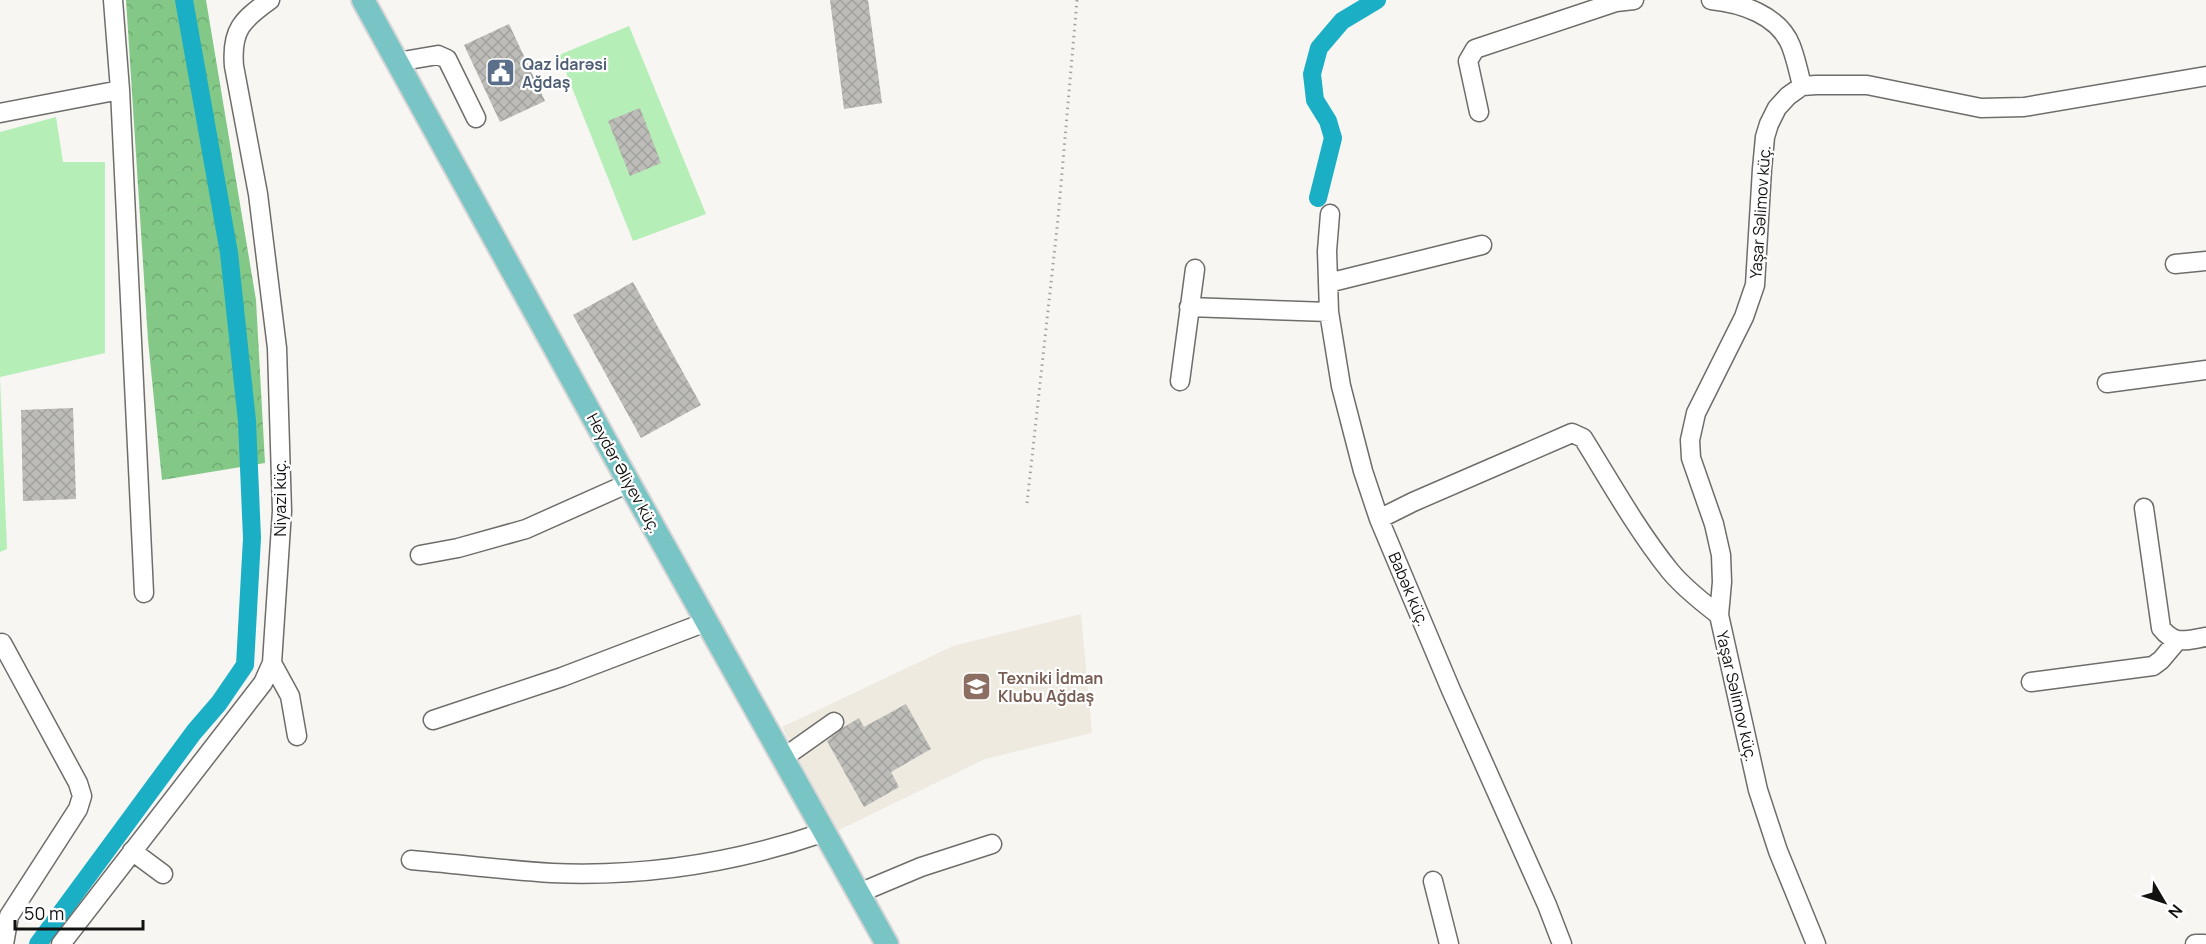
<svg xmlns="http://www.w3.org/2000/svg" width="2206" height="944" viewBox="0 0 2206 944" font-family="Manrope,sans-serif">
<defs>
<pattern id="forest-crowns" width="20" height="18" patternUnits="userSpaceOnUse" patternTransform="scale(1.5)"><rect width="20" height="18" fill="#83c887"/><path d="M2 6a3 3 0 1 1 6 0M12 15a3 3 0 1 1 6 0" fill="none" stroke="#70ab74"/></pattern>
<pattern id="building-cross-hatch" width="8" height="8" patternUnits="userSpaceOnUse" patternTransform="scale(1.5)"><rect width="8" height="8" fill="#bdbcb9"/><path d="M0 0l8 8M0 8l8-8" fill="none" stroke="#a1a19e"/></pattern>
</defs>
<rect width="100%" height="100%" fill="#f7f6f3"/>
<!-- built -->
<path fill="#eeeae0" d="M1081 614 1092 733 985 759 837 831 782 727 953 646Z"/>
<!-- forest -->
<path fill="url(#forest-crowns)" d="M126 0H206L256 300 265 463 162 480 148 340Z"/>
<!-- green -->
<path fill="#b5eeb7" d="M629 26 706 214 633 241 559 55Z
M56 117 63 162H105V353L0 377 7 549 0 552V132Z"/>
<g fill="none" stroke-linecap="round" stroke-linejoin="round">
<!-- canal -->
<path stroke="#1bafc5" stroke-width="18" d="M1318 198 1333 138 1328 121 1315 100 1312 74 1319 48 1342 21 1377 0
M38 944 194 732 219 703 245 665 252 538 247 421 229 253 184 0"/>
</g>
<!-- building -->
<path fill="url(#building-cross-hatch)" d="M830 0H868L882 103 844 109Z
M509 24 545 101 500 122 464 45Z
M640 108 661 163 630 176 608 121Z
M633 282 701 405 641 438 573 315Z
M73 408 76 499 23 501 21 410Z
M906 704 931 749 891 772 899 787 864 807 827 741 844 727 859 718 864 727Z"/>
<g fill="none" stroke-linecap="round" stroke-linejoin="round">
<defs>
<path id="minor" d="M113 0 120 90 144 593
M1711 0C1741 3 1779 15 1791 46 1796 59 1799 73 1802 86
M397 62 438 55 447 59 476 118
M1479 112 1468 61 1475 49 1616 2 1634 0
M0 113 120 90
M1330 214 1327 251 1329 312 1341 386 1363 471 1379 519 1451 690 1547 905 1562 944
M2175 264 2206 261
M1328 283 1482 245
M1189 307 1329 312
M1180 381 1195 269
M2107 383 2206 370
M2144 508 2161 628C2175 646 2186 640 2206 637
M1379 519 1413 502 1572 433 1583 438C1611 483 1637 530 1670 571 1684 588 1702 602 1719 615
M420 555 458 548 526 529 629 483
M2 643 78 783 82 796 78 809 9 916 4 944
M272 663 290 696 297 736
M2031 682 2153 666 2161 660 2177 641
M433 720 562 677 706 622
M783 758 834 722
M132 851 163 874
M411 860C458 864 505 870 552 873 645 877 738 862 825 832
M1433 881 1449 944
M859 893 921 867 992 844
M61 944 263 683 272 663 282 511 277 348 258 194 234 66C231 30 242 20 270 0
M1816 944 1778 851 1758 790 1719 615 1722 582 1721 555 1714 524 1691 458 1690 440 1696 413 1744 317 1755 285 1762 169 1765 137 1769 124 1777 108 1788 96 1802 86 1816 85H1867L1981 108 2024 107 2206 76
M2195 944H2204"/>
<path id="major" d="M363 0 629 483 887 944"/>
</defs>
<!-- minor casing -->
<use href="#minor" stroke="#6e6d6a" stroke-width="21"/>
<!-- major casing -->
<use href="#major" stroke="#d4d4d4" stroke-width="26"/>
<!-- path -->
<path stroke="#a4a3a1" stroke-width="3" stroke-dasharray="1.5 4.5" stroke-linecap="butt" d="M1027 503 1058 219 1077 0"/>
<!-- minor -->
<use href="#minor" stroke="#fff" stroke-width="18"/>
<!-- major -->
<use href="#major" stroke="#79c5c6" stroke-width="22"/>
</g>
<!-- icons -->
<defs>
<symbol id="civic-square" viewBox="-11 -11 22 22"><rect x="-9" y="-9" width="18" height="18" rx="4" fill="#5c6f8a" stroke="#fff"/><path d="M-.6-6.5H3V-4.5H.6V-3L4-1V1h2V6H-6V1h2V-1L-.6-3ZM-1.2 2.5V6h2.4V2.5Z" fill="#fff"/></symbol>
<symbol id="university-square" viewBox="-11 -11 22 22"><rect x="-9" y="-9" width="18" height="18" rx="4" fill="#8d6e63" stroke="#fff"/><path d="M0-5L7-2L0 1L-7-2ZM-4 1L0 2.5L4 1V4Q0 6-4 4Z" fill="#fff"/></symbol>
</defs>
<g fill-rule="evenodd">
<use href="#civic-square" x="484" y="56" width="33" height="33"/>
<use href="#university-square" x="960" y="670" width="33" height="33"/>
</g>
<g text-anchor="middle" stroke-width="4.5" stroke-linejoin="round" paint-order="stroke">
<!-- service labels -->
<g font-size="16" font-weight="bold" fill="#4e5e75" stroke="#fff" text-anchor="start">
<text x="522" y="70">Qaz İdarəsi<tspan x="522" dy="18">Ağdaş</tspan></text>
</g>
<!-- street labels -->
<g font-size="16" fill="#121211" stroke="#fff">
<text transform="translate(1760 212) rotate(-86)" y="6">Yaşar Səlimov küç.</text>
<text transform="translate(624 473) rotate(61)" y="6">Heydər Əliyev küç.</text>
<text transform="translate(280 498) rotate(-90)" y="6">Niyazi küç.</text>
<text transform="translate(1409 589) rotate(67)" y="6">Babək küç.</text>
<text transform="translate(1737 696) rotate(77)" y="6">Yaşar Səlimov küç.</text>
</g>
<!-- education labels -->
<g font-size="16" font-weight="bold" fill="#785e54" stroke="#fff" text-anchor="start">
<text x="998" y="684">Texniki İdman<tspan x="998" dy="18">Klubu Ağdaş</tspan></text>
</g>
</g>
<!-- north arrow -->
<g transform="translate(2164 902) rotate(129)" stroke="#ffffff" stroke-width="4.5" paint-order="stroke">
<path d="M0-4.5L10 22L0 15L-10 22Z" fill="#121211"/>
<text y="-9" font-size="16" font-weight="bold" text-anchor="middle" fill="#121211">N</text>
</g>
<!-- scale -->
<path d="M15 920v9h128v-9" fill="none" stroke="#121211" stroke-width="3"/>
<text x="24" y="920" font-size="18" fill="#121211" stroke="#ffffff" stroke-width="4.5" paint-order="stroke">50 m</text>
</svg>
